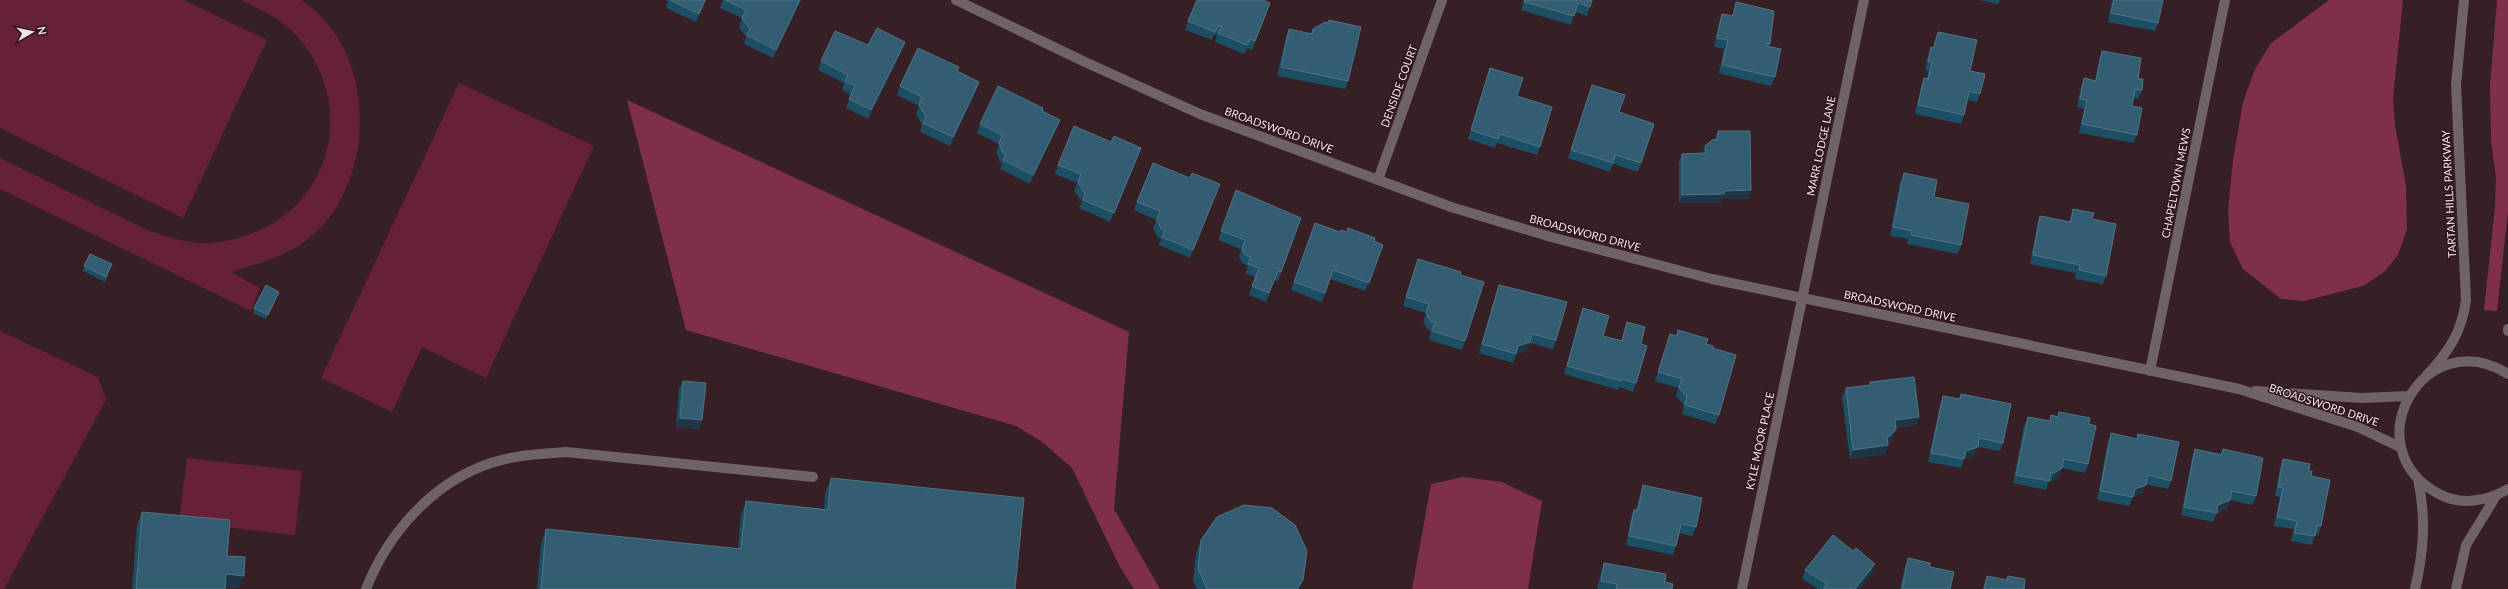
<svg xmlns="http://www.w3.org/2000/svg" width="2508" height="589" viewBox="0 0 2508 589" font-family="Lato,sans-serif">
<rect width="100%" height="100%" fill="#361f25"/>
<!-- green -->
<path fill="#662037" d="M0 0H184L267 40 183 218 0 128Z
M241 0H301C377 49 378 177 313 235 289 256 260 263 231 272L260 288 251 311 0 189V158L147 230C165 236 183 242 202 243 216 244 231 240 244 236 334 209 358 101 295 34 280 18 260 9 241 0Z
M459 83 594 146 486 378 422 347 392 412 321 378Z
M0 331 98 377 106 400 4 589H0Z
M187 458 302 471 295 535 179 522Z"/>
<!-- forest -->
<path fill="#7f2f49" d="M2329 0H2403L2393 99 2395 125 2406 186 2407 229 2398 255 2384 272 2363 286 2304 301 2281 299 2243 269 2230 242 2228 210 2233 160 2243 102 2255 69 2271 43Z
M2497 0H2508V212L2497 311 2484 310 2495 206 2496 177 2491 141 2490 85Z
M627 100 1129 332 1114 509 1160 589H1134L1120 567 1072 468 1041 441 1016 426 686 330Z
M1463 477 1502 482 1542 501 1528 589H1412L1431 484Z"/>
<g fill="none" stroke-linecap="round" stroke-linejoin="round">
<!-- minor -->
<path stroke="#706366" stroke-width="10" d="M956 0 1085 62 1200 114 1451 207 1551 237 1712 279 2239 389 2358 427 2400 447
M1378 180 1442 0
M2508 329V331
M2150 371 2225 0
M2508 374C2424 321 2352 448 2439 494 2461 506 2487 501 2508 489
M2426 376C2448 353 2462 332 2466 300L2456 85 2464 0
M2255 391 2362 398 2408 396
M366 589C388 533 433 482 491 463 515 455 540 454 566 452L813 477
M1742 589 1864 0
M2415 589C2424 551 2426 517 2418 479
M2456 589 2466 545 2496 496"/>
</g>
<!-- wall -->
<path fill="#1c4e64" d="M665 0H706L696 22 666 8 668 2Z
M723 0H801L773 58 744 44 746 37 739 27 742 18 720 8Z
M1524 0H1592L1587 16 1575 12 1571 25 1521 10Z
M1979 0H2000L1998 4Z
M2112 0H2163L2158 23 2155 31 2108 22Z
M1736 2 1770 44 1769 46 1775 77 1771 86 1719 73 1724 49 1714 47 1719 22 1722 14 1732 16Z
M1267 12 1252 50 1247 48 1244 54 1215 42 1217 36 1214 35 1212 40 1185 30 1188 21Z
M1329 20 1348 81 1345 89 1277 76 1286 37 1289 29 1311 34 1313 29 1327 23Z
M1938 32 1970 71 1980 94 1977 102 1967 100 1964 115 1961 124 1915 114 1921 87 1924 78 1927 79 1928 71 1925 70 1928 56 1931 47 1933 48 1935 40Z
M868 45 902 51 868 119 846 108 851 95 842 90 844 83 818 70 821 61Z
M2102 51 2138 79 2142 90 2138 99 2134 98 2132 106 2137 135 2134 143 2079 133 2084 109 2077 107 2081 87 2084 78 2095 81 2099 60Z
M959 67 957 72 979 82 976 91 950 146 920 132 922 125 916 114 919 106 897 95 900 86Z
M1490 68 1517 96 1540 147 1537 155 1497 143 1495 148 1468 139Z
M1592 85 1619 112 1641 163 1638 172 1613 164 1610 172 1568 158Z
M1042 112 1060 120 1056 129 1030 184 1000 169 1002 163 1000 162 996 152 999 144 977 133 980 124Z
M1718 131 1751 190 1748 199H1722L1721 203H1679V162L1682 154 1703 153 1705 146 1714 140Z
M1111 142 1141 148 1110 222 1079 208 1082 202 1074 191 1077 183 1055 174 1058 165Z
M1904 173 1934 197 1961 245 1958 254 1907 244 1908 239 1890 236 1900 182Z
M1190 178 1220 184 1190 258 1159 245 1161 239 1158 238 1153 228 1156 220 1134 210 1137 202Z
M1236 190 1301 218 1278 281 1274 280 1266 302 1249 295 1255 277 1245 273 1248 266 1242 263 1239 257 1241 249 1218 240Z
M2073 209 2092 219 2106 276 2103 284 2075 279 2076 273 2030 264 2037 225 2040 216 2069 222Z
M1315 223 1340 232 1383 245 1365 291 1330 279 1322 302 1291 290Z
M1418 259 1460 275 1465 341 1462 350 1429 340 1431 331 1428 330 1423 322 1426 313 1403 306Z
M112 264 105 282 83 271 84 266Z
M1499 285 1556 340 1553 349 1530 343 1527 351 1516 354 1513 363 1479 353 1496 293Z
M279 292 266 319 253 313 254 308Z
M1583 308 1603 336 1621 341 1627 322 1641 344 1636 383 1633 392 1619 387 1618 390 1564 374 1580 317Z
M1678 330 1706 344 1713 348 1719 415 1715 424 1682 414 1684 405 1676 396 1678 388 1655 381 1670 334 1676 335Z
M683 381 699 429 676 427 679 389Z
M1870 382 1919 417 1916 425 1896 428 1893 438 1888 444V445L1885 454 1850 459 1842 397 1846 388 1869 385Z
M1961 394 2003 443 2000 451 1978 447 1974 456 1964 459 1961 468 1928 462 1940 405 1943 396 1959 399Z
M2059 412 2089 424 2088 464 2085 473 2062 468 2059 477 2051 482 2049 481 2046 490 2013 483 2024 426 2028 417 2049 421 2051 415 2058 416Z
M2111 433 2137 439 2138 434 2171 481 2168 489 2146 484 2142 493 2133 497 2129 506 2097 500 2108 442Z
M2195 449 2221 454 2223 449 2256 496 2252 505 2230 500 2227 509 2217 513 2213 522 2181 515 2192 458Z
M2283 459 2309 471 2311 476 2321 526 2318 535 2315 534 2312 545 2291 541 2294 529 2274 526 2280 497 2275 496 2280 468Z
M831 478 1015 589H537L541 544 546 529 738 549 741 516 746 501 824 509 825 493Z
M1643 485 1696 527 1692 536 1679 533 1676 546 1673 555 1626 545 1631 518 1634 510H1636L1640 494Z
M142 512 227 556 239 588 225 587V589H132L137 525Z
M1201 540 1300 589H1197L1193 581 1196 553Z
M1908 558 1930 567 1950 589H1900L1905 567Z
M1604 563 1665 582 1672 589H1597L1601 572Z
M1805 570 1872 573 1859 589H1818L1802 579Z
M1987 576 2006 580 2008 576 2024 589H2025H1983Z"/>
<!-- shaded-wall -->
<path fill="#1d3545" d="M705 0H706L696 22 699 14Z
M800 0H801L800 3 773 58 776 50Z
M905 42 902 51 868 119 871 110Z
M979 82 976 91 950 146 953 137Z
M1060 120 1056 129 1030 184 1033 175Z
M1141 148 1138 157 1110 222 1114 213Z
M1751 190 1748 199H1722L1721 203H1679L1682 195 1724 191Z
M1530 342 1527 351 1516 354 1518 346Z
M1919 417 1916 425 1892 428 1895 420Z
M680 418 702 420 699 429 676 427Z
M1896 429 1893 438 1887 445V437Z
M1888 445 1885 454 1850 459 1853 450Z
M1978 447 1974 456 1964 459 1966 451Z
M2062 468 2059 477 2051 482 2054 473Z
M2146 485 2142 493 2131 498 2135 489Z
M2230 500 2227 509 2215 513 2218 505Z
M1875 564 1872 573 1859 589H1855Z
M226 574 244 576 239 588 221 586Z
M1303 580 1300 589H1297Z"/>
<!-- building -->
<path fill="#335e72" stroke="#527384" d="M670 0H705L699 14Z
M725 0H800L776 50 747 35 750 29 742 18 746 10Z
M1197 0H1263L1270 3 1255 41 1250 39 1247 45 1218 33 1221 27 1218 26 1215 32 1188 21Z
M1525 0H1592L1590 7 1578 3 1574 16 1524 2Z
M2114 0H2163L2158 23 2111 13Z
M1736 2 1774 11 1770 44 1767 43 1766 46 1781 49 1775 77 1722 65 1728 40 1717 38 1722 14 1733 16Z
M1329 20 1361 27 1348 81 1281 67 1289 29 1312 34 1313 29 1325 22 1328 23Z
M877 28 905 42 871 110 849 99 855 86 845 81 848 75 821 61 835 31 868 45Z
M1938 32 1977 40 1970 71 1985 74 1980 94 1969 91 1964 115 1918 105 1924 78 1928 79 1932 62 1928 61 1931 47 1934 48Z
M918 48 959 67 957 71 979 82 953 137 923 123 926 117 919 105 922 97 900 86Z
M2102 51 2141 58 2138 79H2143L2142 90 2135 89 2132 106 2142 108 2137 135 2082 124 2087 100 2080 99 2084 78 2096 81Z
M1490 68 1523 78 1517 96 1552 107 1540 147 1500 134 1498 139 1471 130Z
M1592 85 1625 95 1619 112 1654 124 1641 163 1615 155 1613 163 1571 150Z
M998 86 1043 108 1042 111 1060 120 1033 175 1003 160 1006 155 1003 153 999 143 1002 135 980 124Z
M1074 126 1111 142 1114 136 1141 148 1114 213 1083 200 1085 194 1078 182 1081 174 1058 165Z
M1718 131H1750L1751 190 1724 191V194L1682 195V154L1706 153 1705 146 1712 140 1718 139Z
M1153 163 1190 178 1192 173 1220 184 1193 250 1162 237 1165 230 1161 229 1157 219 1160 211 1137 202Z
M1904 173 1937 180 1934 197 1969 204 1961 245 1911 235 1912 231 1893 227Z
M1236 190 1301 218 1281 272 1278 271 1269 293 1252 286 1259 268 1248 264 1251 257 1245 255 1242 248 1245 240 1221 231Z
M2073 209 2094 213 2092 219 2116 224 2106 276 2079 270 2080 265 2033 255 2040 216 2071 222Z
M1315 223 1340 232 1341 230 1347 232 1348 228 1375 238 1374 241 1383 245 1369 283 1333 270 1325 293 1294 282Z
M90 254 112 264 106 277 84 266Z
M1418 259 1461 272 1460 275 1484 282 1465 341 1432 331 1435 323 1431 322 1426 313 1429 304 1406 297Z
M266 285 279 292 268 315 254 308Z
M1499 285 1567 302 1556 340 1532 334 1530 342 1518 346 1516 354 1482 344Z
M1583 308 1609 316 1603 336 1622 341 1627 322 1645 327 1641 344 1647 346 1636 383 1622 379 1621 381 1567 366Z
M1678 330 1708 339 1706 344 1713 346V348L1736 355 1719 415 1685 405 1687 397 1679 387 1682 379 1658 372 1670 334 1677 336Z
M1914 377 1919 417 1895 420 1896 429 1890 436 1887 437 1888 445 1853 450 1846 388 1870 385V382Z
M683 381 706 383 702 420 680 418Z
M1961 394 2011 404 2003 443 1979 438 1978 447 1966 451 1964 459 1931 453 1943 396 1960 399Z
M2059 412 2090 418 2089 424 2096 426 2088 464 2064 459 2062 468 2054 473 2051 472 2049 481 2016 475 2028 417 2050 421 2051 415 2058 417Z
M2111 433 2137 439 2138 434 2179 442 2171 481 2148 475 2146 485 2135 489 2133 497 2100 491Z
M2195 449 2221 455 2223 449 2263 458 2256 496 2232 491 2230 500 2218 505 2217 513 2184 507Z
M2283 459 2310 464 2309 471H2312L2311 476 2330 480 2321 526 2317 525 2315 536 2294 533 2297 521 2277 517 2283 488 2278 487Z
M831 478 1024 498 1015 589H541L546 529 741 549 746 501 828 510Z
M1643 485 1702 498 1696 527 1681 524 1676 546 1629 536 1634 510H1638Z
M1244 505 1272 508 1295 525 1307 551 1303 580 1297 589H1207L1198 569 1201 540 1217 517Z
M142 512 230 520 227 556 245 557 244 576 226 574 225 589H136Z
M1833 535 1853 551 1856 548 1875 564 1855 589H1823L1827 584 1805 570Z
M1908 558 1930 563V567L1954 572 1950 589H1902Z
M1604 563 1666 574 1665 582 1673 584 1672 589H1616L1617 584 1601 581Z
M1987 576 2007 580 2008 576 2025 579 2024 589H2025H1984Z"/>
<g text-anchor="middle" stroke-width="3" stroke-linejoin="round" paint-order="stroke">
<!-- street labels -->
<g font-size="11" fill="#f4e4e7" stroke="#2c151b">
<text transform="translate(1399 86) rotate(-70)" y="4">DENSIDE COURT</text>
<text transform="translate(1279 130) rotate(20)" y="4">BROADSWORD DRIVE</text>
<text transform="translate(1821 146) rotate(-78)" y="4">MARR LODGE LANE</text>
<text transform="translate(2176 183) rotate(-79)" y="4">CHAPELTOWN MEWS</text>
<text transform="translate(2449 194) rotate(-93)" y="4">TARTAN HILLS PARKWAY</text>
<text transform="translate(1585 233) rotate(15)" y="4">BROADSWORD DRIVE</text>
<text transform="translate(1900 306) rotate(12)" y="4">BROADSWORD DRIVE</text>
<text transform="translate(2324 405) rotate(18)" y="4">BROADSWORD DRIVE</text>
<text transform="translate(1760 441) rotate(-78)" y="4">KYLE MOOR PLACE</text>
</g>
</g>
<!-- north arrow -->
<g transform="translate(32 32) rotate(81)" stroke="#2c151b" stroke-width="3" paint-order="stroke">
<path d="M0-3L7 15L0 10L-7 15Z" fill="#f4e4e7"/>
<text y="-6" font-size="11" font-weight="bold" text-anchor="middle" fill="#f4e4e7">N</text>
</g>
</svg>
